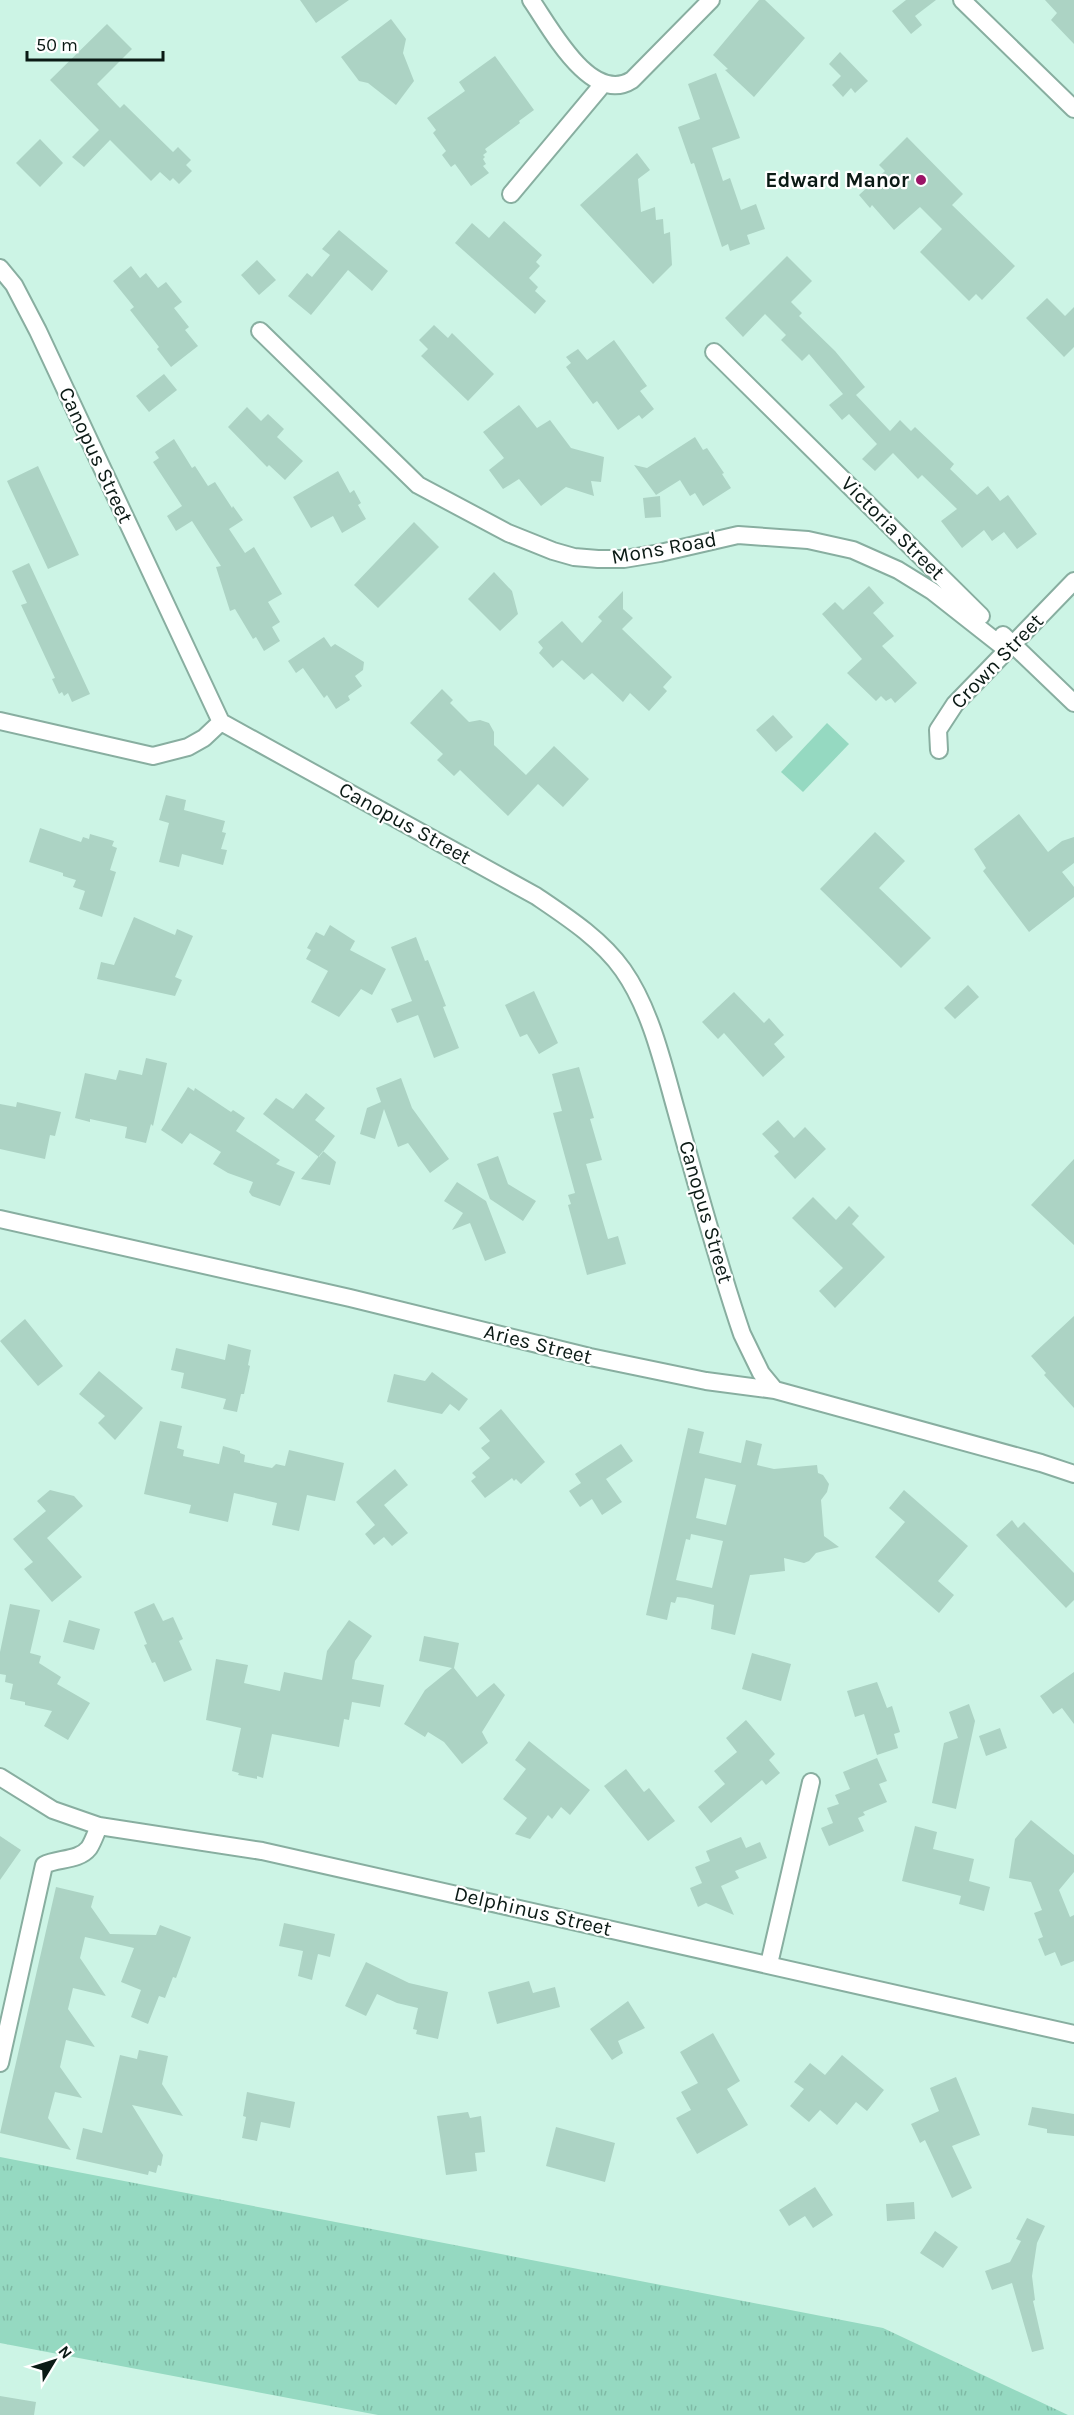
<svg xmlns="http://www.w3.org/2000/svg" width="1074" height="2415" viewBox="0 0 1074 2415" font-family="Karla,sans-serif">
<defs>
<pattern id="grass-tufts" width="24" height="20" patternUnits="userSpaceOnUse" patternTransform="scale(1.5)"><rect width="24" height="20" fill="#95d9c1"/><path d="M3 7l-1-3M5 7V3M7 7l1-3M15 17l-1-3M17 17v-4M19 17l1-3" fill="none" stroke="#7fbaa5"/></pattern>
</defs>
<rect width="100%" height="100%" fill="#ccf4e5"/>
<!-- grass -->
<path fill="url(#grass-tufts)" d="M0 2157 883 2328 1068 2415H378L0 2343Z"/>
<!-- pitch -->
<path fill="#95d9c1" d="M827 723 849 744 803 792 781 772Z"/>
<!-- building -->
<path fill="#acd3c4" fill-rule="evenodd" d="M300 0H349L316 23Z
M759 0H765L805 38 754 97 725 70 728 69 713 55Z
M906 0H936L915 16 922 25 911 34 892 11Z
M1045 0H1074V44L1051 20 1057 13Z
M391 19 406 39 403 53 414 81 396 105 368 83 359 81 341 57Z
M107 24 132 49 97 84 120 108 124 104 173 152 178 147 191 160 186 165 192 171 179 184 173 178 170 181 160 172 151 181 110 140 84 167 72 157 99 130 50 80Z
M840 52 868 81 855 93 851 88 843 97 832 85 841 76 829 64Z
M495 56 534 110 519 121 520 123 485 149 487 152 483 155 485 157 483 159 486 164 483 166 489 173 471 186 455 164 451 167 442 155 446 151 433 133 436 130 427 118 465 91 459 82Z
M716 73 740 138 712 148 723 181 730 178 741 210 756 204 765 229 747 235 750 244 730 251 728 244 722 247 694 163 691 164 678 127 700 119 688 84Z
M907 137 963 194 952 205 1015 266 982 300 976 294 969 301 920 252 942 229 920 207 894 230 872 205 870 208 859 195 885 171 879 165Z
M40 139 63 163 40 187 16 163Z
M637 153 650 170 638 179 641 212 655 207 656 220 663 219 664 234 670 232 672 265 653 284 580 205Z
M504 221 542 255 536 262 540 266 529 278 538 287 535 291 546 301 535 314 455 243 472 223 489 238Z
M339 230 388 271 372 291 348 270 311 315 288 296 307 273 312 277 330 255 322 249Z
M787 256 812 281 791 302 802 313 799 316 835 351 865 387 856 395 890 431 900 420 911 431 915 427 954 464 950 469 977 495 988 486 1000 501 1008 495 1037 534 1017 549 1004 532 992 541 984 530 962 548 941 521 957 509 922 475 918 479 893 453 875 471 862 459 877 444 849 414 842 420 829 405 843 394 809 354 802 361 781 340 786 335 765 314 743 337 725 318Z
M257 260 276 280 259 295 241 275Z
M131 266 140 278 146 273 158 288 166 282 182 302 174 308 189 327 185 330 198 346 171 367 157 349 159 347 130 310 134 307 113 281Z
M1047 298 1065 316 1074 307V347L1064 357 1026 318Z
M434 325 448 338 452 333 494 374 468 401 421 356 428 349 419 340Z
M614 340 647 386 640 391 654 409 642 419 639 415 618 430 597 401 593 404 566 367 571 363 566 357 578 349 587 360Z
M164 374 177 390 149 412 136 396Z
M519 405 537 428 550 420 571 448 604 457 601 482 591 481 594 496 566 487 541 506 519 479 503 489 489 470 504 458 483 432Z
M247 407 261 421 268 414 284 429 277 437 303 461 285 480 269 465 267 467 228 427Z
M695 437 703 450 707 448 724 473 722 474 731 488 703 506 695 493 690 496 680 480 656 495 634 465 647 468Z
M174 439 192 468 195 466 208 486 215 482 232 508 233 506 243 520 229 529 245 553 254 547 282 594 268 602 280 622 272 627 280 641 264 651 256 637 253 639 235 609 230 611 216 567 221 566 192 521 176 531 167 516 182 506 153 462 159 458 155 452Z
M38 466 79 555 48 569 7 481Z
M338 471 350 493 354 490 361 503 358 505 366 519 342 533 333 516 311 528 293 497Z
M660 496 661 517 645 518 643 498Z
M414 522 439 547 378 608 354 585Z
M29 563 90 694 72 702 68 693 64 696 62 692 59 694 52 679 55 678 21 605 27 603 12 571Z
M494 572 512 591 518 614 500 631 468 599Z
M869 586 884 603 873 613 894 636 882 646 917 683 895 703 891 698 886 701 881 696 876 701 847 673 862 659 822 614 835 602 843 610Z
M623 591V609L633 618 622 629 672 677 663 687 667 691 649 711 630 693 623 702 592 673 584 680 562 660 553 668 539 653 543 648 538 642 562 621 582 643 602 621 598 617Z
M324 637 331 647 335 644 364 662 363 670 355 676 362 686 348 696 350 700 336 709 327 695 324 698 303 668 296 673 288 661Z
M442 689 453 700 450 703 469 722 480 720 489 723 494 732V745L526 775 554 746 589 779 563 807 538 784 508 816 460 770 454 776 437 760 443 754 410 723Z
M773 715 793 737 776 752 756 730Z
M166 795 186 800 184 810 225 821 222 832 226 833 221 849 227 850 223 865 182 854 179 867 159 862 169 823 159 820Z
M1019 814 1048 852 1062 841 1074 837V863L1062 872 1074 887V897L1029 932 983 871 986 868 974 849Z
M40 828 81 842 83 837 89 839 90 834 114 841 112 846 117 848 110 870 116 872 102 917 79 909 85 891 73 887 76 880 63 876V873L29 862Z
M875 832 905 861 879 888 931 938 901 968 820 889Z
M134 917 175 935 177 929 193 936 175 977 182 980 175 996 97 979 101 962 114 965Z
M330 925 355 941 350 950 386 969 372 995 361 989 339 1017 311 1002 328 971 306 959 311 950 307 948 316 932 324 936Z
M416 937 425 961 428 960 446 1006 443 1007 459 1048 434 1058 418 1015 397 1023 391 1009 412 1001 391 947Z
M968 985 979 997 955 1019 944 1008Z
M534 991 558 1043 539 1054 527 1034 520 1037 505 1005Z
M734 992 764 1023 769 1018 784 1035 774 1044 785 1057 763 1077 724 1033 718 1039 702 1022Z
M146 1058 167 1063 153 1126 151 1124 146 1143 125 1138 127 1127 90 1119V1122L75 1118 85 1073 116 1080 119 1070 142 1075Z
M579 1067 594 1118 590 1119 602 1160 586 1164 608 1239 618 1236 626 1264 587 1275 568 1205 571 1204 568 1195 575 1193 553 1113 562 1111 552 1074Z
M401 1078 412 1108 449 1159 430 1173 408 1143 398 1147 384 1109 375 1139 360 1134 367 1108 381 1102 376 1088Z
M188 1087 194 1091 195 1088 231 1112 233 1110 245 1118 236 1131 280 1160 276 1164 295 1172 280 1206 252 1196 249 1192 253 1182 228 1173 213 1164 221 1152 190 1133 182 1144 161 1130Z
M306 1093 325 1108 315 1120 335 1136 319 1157 263 1114 276 1098 293 1109Z
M17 1102 61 1112 55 1136 50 1135 45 1159 0 1149V1104L16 1107Z
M778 1120 794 1138 805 1127 826 1149 795 1179 774 1156 779 1152 762 1134Z
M323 1151 336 1162 330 1185 301 1179Z
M498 1156 508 1184 536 1201 523 1221 490 1199 477 1164Z
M1074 1159V1245L1031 1205Z
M457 1182 486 1201 506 1253 485 1261 470 1223 452 1230 463 1213 444 1201Z
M813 1197 836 1220 849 1206 859 1216 852 1224 885 1257 835 1308 819 1291 843 1268 792 1218Z
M1074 1316V1408L1044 1375 1046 1373 1031 1356Z
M25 1319 63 1366 38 1386 0 1341Z
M228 1344 251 1350 248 1365 250 1366 244 1394H241L237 1412 223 1409 226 1399 181 1388 184 1373 171 1370 176 1348 225 1360Z
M99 1371 143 1408 115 1440 98 1423 105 1416 79 1394Z
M432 1372 468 1399 459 1411 450 1404 442 1414 387 1402 394 1374 425 1381Z
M501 1409 545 1462 521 1484 516 1479 514 1481 512 1478 485 1498 471 1481 476 1477 472 1473 490 1458 481 1448 490 1441 479 1428Z
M160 1421 182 1426 177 1448 184 1450 183 1456 219 1464 223 1446 240 1451V1453L245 1455 244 1462 272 1468 276 1464 285 1466 289 1450 344 1463 335 1501 307 1495 299 1531 272 1525 277 1503 234 1493 228 1522 189 1513 191 1505 144 1494Z
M688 1428 704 1432 699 1453 741 1463 746 1440 762 1444 757 1465 774 1469 817 1465 818 1473 823 1475 829 1484 827 1492 821 1500 824 1536 839 1547 816 1553 809 1561 804 1563 784 1558 785 1571 750 1575 735 1635 711 1629 714 1605 686 1598 677 1597 675 1603 671 1602 667 1620 646 1615ZM705 1478 736 1485 726 1525 696 1518ZM691 1534 723 1541 712 1588 676 1580 686 1539 690 1540Z
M621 1444 633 1461 606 1479 622 1502 602 1515 592 1499 580 1507 569 1491 581 1483 575 1474Z
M395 1469 408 1485 384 1505 408 1533 392 1546 384 1537 374 1545 365 1534 375 1525 356 1502Z
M50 1490 74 1496 83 1506 47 1538 82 1577 52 1602 24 1569 33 1562 13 1539 46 1511 37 1501Z
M904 1490 968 1546 938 1581 954 1595 939 1613 875 1557 905 1522 889 1508Z
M1012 1520 1018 1528 1024 1522 1074 1573V1600L1066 1608 996 1535Z
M154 1603 163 1621 173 1617 183 1639 179 1641 192 1670 164 1682 155 1662 152 1663 144 1645 147 1644 134 1612Z
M10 1604 40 1610 30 1653 41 1656 39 1663 61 1677 57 1684 90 1703 68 1740 44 1726 52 1711 25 1705V1702L10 1699 13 1684 5 1682 6 1675 0 1674V1652Z
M69 1620 100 1629 94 1650 63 1642Z
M349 1620 372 1636 355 1661 352 1679 384 1685 380 1707 352 1702 349 1720 344 1719 339 1747 272 1734 263 1778 257 1776V1779L238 1775 239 1773 232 1771 241 1728 206 1720 216 1659 248 1665 244 1683 280 1691 284 1672 322 1680 327 1651Z
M424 1636 459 1643 454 1668 477 1697 494 1683 505 1695 482 1732 488 1743 462 1764 444 1742 428 1732 425 1737 404 1724 425 1690 452 1668 419 1661Z
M752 1653 791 1664 781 1701 742 1689Z
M1074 1672V1724L1062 1708 1053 1714 1040 1696Z
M877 1682 887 1708 892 1706 900 1732 894 1734 898 1748 877 1755 864 1714 855 1717 847 1691Z
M969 1704 975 1721 956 1809 932 1803 944 1743 958 1738 949 1712Z
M746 1720 775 1754 769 1760 780 1773 766 1785 762 1780 711 1823 698 1807 725 1784 714 1771 737 1752 726 1738Z
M1000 1728 1007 1748 986 1756 979 1736Z
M529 1741 590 1790 570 1815 561 1807 552 1819 548 1815 530 1839 515 1834 527 1818 503 1799 526 1769 515 1760Z
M877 1758 887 1781 879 1784 887 1802 863 1812 865 1815 858 1818 864 1831 829 1846 821 1828 833 1823 827 1808 839 1804 835 1795 850 1789 843 1772Z
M626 1769 644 1792 649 1788 675 1821 648 1841 604 1786Z
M1031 1820 1074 1855V1872L1059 1890 1070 1917 1074 1915V1961L1061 1966 1055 1952 1045 1956 1038 1939 1043 1937 1034 1913 1042 1910 1031 1882 1009 1878 1015 1839Z
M915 1826 937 1832 933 1849 974 1859 969 1881 990 1887 984 1911 959 1904 961 1896 902 1881Z
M0 1836 21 1850 0 1880Z
M741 1837 746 1848 760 1842 767 1858 735 1871 739 1878 721 1886 734 1915 706 1903 698 1907 690 1888 702 1883 695 1867 710 1861 706 1851Z
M56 1887 94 1896 91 1907 110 1934 156 1935 160 1925 191 1937 176 1978 173 1977 165 1998 159 1996 148 2024 131 2017 141 1990 121 1982 134 1948 85 1937 80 1958 106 1996 73 1988 68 2009 95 2047 66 2040 60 2067 82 2098 55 2092 48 2118 71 2150 0 2133Z
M284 1923 335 1934 330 1957 318 1954 312 1980 298 1976 303 1951 279 1946Z
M366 1962 409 1983 448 1992 438 2039 416 2034 417 2030 413 2029 418 2008 397 2003 377 1994 366 2016 345 2006Z
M529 1981 533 1993 555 1987 560 2007 497 2024 488 1992Z
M628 2001 645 2028 618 2041 623 2053 612 2060 590 2029Z
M713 2033 740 2081 727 2089 748 2125 697 2154 676 2118 691 2110 681 2092 698 2083 680 2052Z
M139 2050 168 2056 162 2084 183 2116 132 2105 163 2155 161 2166 158 2165 156 2173 149 2171 148 2175 76 2159 83 2128 102 2133 120 2055 137 2059Z
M842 2055 884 2090 867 2111 856 2102 837 2125 820 2110 809 2122 790 2106 804 2089 794 2082 810 2063 825 2075Z
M956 2077 980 2135 952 2146 972 2188 952 2198 925 2140 920 2143 911 2124 939 2111 930 2088Z
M247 2092 295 2102 290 2128 261 2122 257 2141 242 2138 246 2117 243 2116Z
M1032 2107 1074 2114V2136L1047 2133V2129L1028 2125Z
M468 2112 470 2118 481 2116 485 2152 475 2153 477 2171 446 2175 437 2116Z
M556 2127 615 2143 605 2182 546 2166Z
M815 2187 833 2215 813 2228 805 2216 789 2226 779 2210Z
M914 2202 915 2219 887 2221 886 2204Z
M1027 2218 1045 2226 1037 2243 1032 2276 1035 2300 1033 2301 1044 2349 1032 2352 1012 2283 992 2290 985 2271 1010 2262 1021 2241 1016 2239Z
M935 2231 958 2247 943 2268 920 2253Z
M0 2396 36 2402 34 2415H0Z"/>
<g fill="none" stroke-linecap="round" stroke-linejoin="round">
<defs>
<path id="minor" d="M531 0C550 27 591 106 632 80L711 0
M962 0 1074 109
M511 194 603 84
M0 268 14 285 38 331 221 722 536 896C567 917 601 939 623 970 651 1010 663 1064 676 1110 697 1185 717 1261 742 1334L761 1373 775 1390
M260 331 418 485 508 533 553 551 574 557 598 559H624L660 553 738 535 808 540 853 550 898 570 932 591 1007 650
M714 352 981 616
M1003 635 1074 703
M0 721 153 756 188 747 204 738 221 722
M939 750 938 730 955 704 1074 581
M0 1219 350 1298 590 1357 706 1381 775 1390 1041 1463 1074 1474
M0 1777 53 1810 99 1826 262 1851 1074 2034
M769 1964 811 1782
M0 2063 44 1865C57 1858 79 1861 89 1848 93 1842 96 1833 99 1826"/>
</defs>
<!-- minor casing -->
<use href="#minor" stroke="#88aea0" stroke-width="20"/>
<!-- minor -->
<use href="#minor" stroke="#fff" stroke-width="16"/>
</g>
<!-- markers -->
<circle fill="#9b1467" stroke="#fff" stroke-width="2" cx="921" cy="180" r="6"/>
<g text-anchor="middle" stroke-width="4.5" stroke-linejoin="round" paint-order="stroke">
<!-- poi labels -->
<g font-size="21" font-weight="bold" fill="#0b1a15" stroke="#fff" text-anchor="end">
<text x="909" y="187">Edward Manor</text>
</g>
<!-- street labels -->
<g font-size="21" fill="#0b1a15" stroke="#fff">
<text transform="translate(96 455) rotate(65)" y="7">Canopus Street</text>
<text transform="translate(893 528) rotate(45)" y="7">Victoria Street</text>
<text transform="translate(664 548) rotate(-10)" y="7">Mons Road</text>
<text transform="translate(997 661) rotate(-46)" y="7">Crown Street</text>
<text transform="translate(405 823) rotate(29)" y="7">Canopus Street</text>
<text transform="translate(706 1212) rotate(74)" y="7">Canopus Street</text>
<text transform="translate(538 1344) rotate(14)" y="7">Aries Street</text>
<text transform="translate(533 1911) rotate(13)" y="7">Delphinus Street</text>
</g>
</g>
<!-- north arrow -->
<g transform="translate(54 2361) rotate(52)" stroke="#ffffff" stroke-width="4.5" paint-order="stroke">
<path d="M0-4.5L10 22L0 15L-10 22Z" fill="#0b1a15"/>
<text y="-9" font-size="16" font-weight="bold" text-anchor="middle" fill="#0b1a15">N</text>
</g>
<!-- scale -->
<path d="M27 51v9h136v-9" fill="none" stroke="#0b1a15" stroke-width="3"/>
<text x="36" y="51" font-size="18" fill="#0b1a15" stroke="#ffffff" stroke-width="4.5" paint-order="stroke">50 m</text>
</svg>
